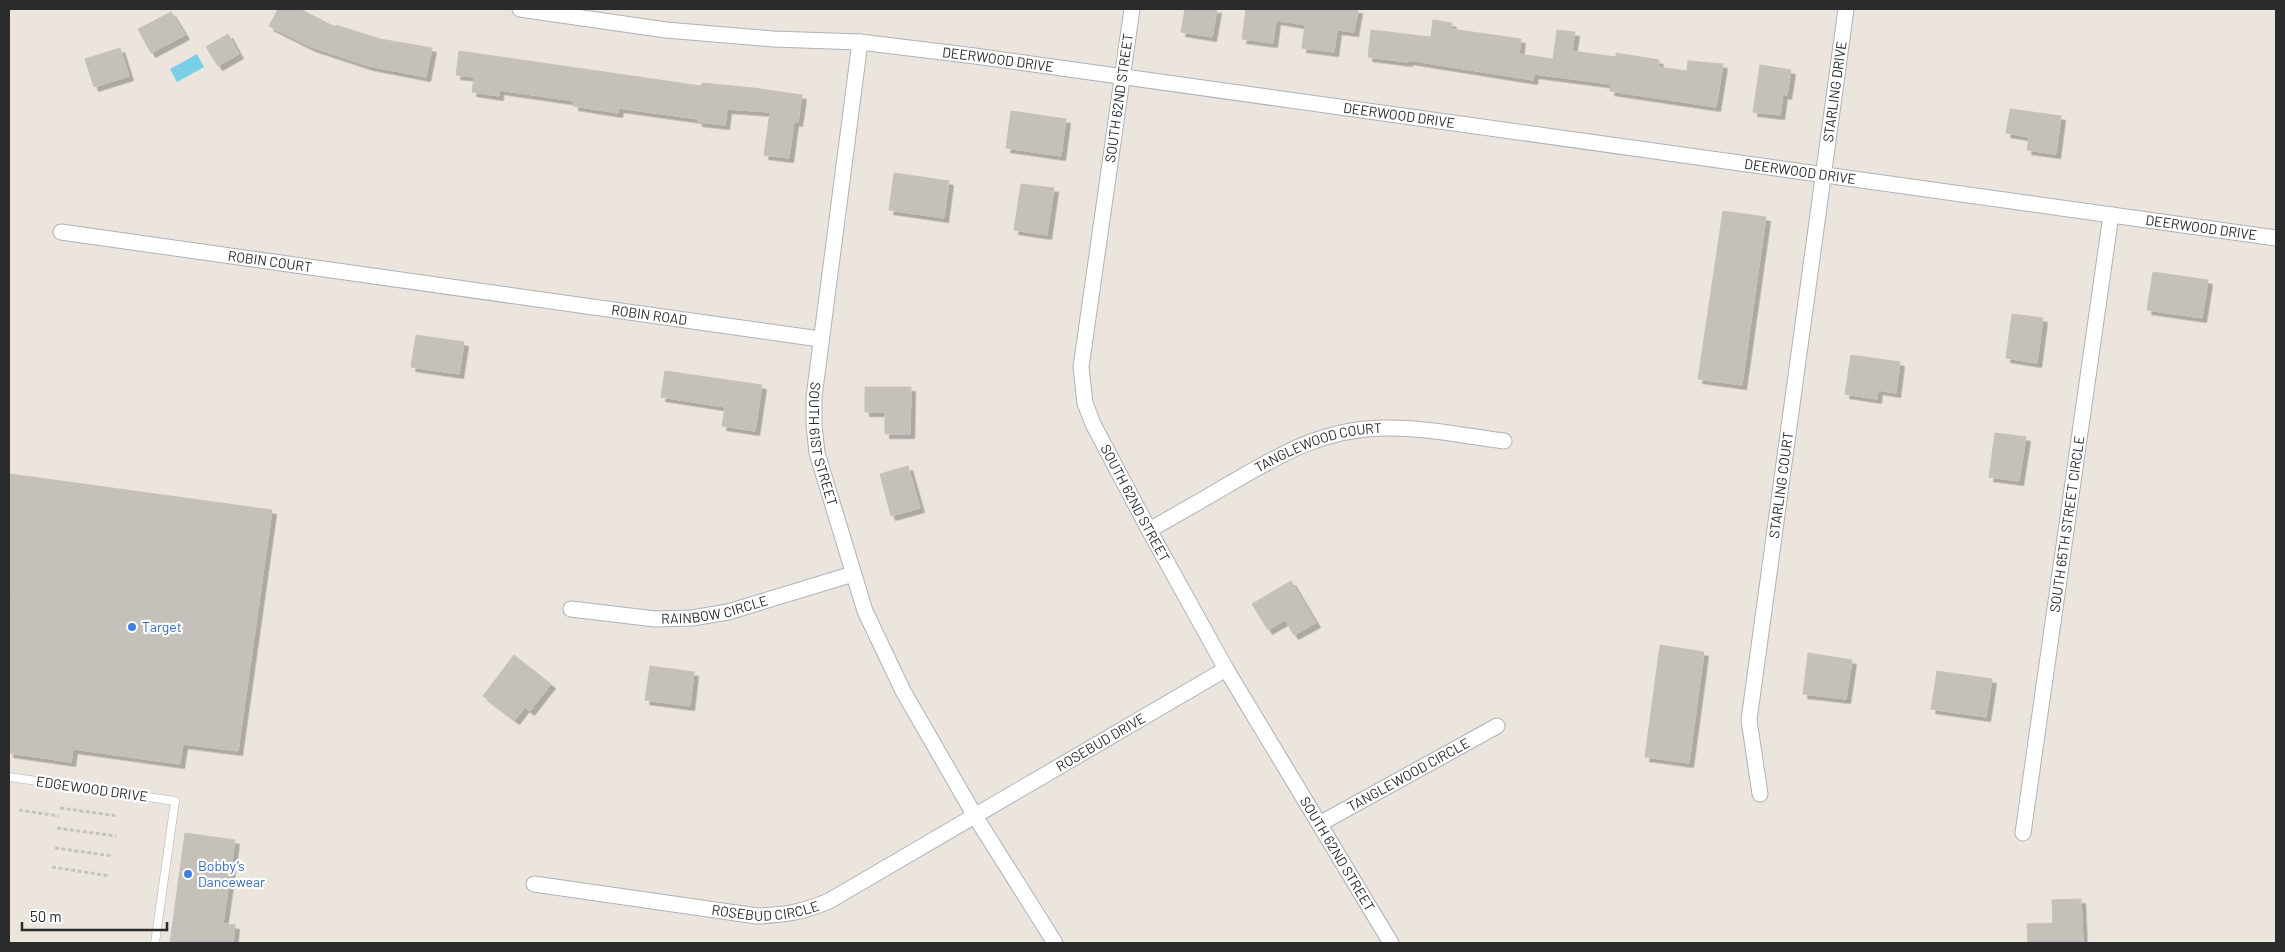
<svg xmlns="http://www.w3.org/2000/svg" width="2285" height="952" viewBox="0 0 2285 952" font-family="Barlow,sans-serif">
<defs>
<filter id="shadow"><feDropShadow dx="4.5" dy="4.5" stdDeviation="0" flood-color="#0004"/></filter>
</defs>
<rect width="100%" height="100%" fill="#ece5de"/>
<!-- water -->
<path fill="#79d0e6" d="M197 54 204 67 177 82 170 69Z"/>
<!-- building -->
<path fill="#c5c0ba" stroke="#c7c1b8" filter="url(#shadow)" d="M278 9H300L335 27 336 25 380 39 432 48 426 77 369 66 311 47 269 26Z
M1185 9H1217L1212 37 1181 32Z
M1246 9H1358L1354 32 1337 30 1334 52 1302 48 1305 25 1276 20 1273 43 1242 39Z
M171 12 185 35 151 53 138 29Z
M1433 20 1452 23 1451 29 1521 39 1519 54 1553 59 1557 30 1575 32 1572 51 1616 57V53L1659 60 1658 67 1687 71 1688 61 1723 64 1716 107 1610 91 1611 84 1534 74 1533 80 1408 60V62L1368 57 1371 30 1431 37Z
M228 34 239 54 218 66 206 47Z
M120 48 129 76 94 87 85 59Z
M459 51 701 86 702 83 753 88 802 95 798 122 794 121 789 158 764 155 770 112 727 109 725 125 698 122V119L619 108 618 113 574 106V101L499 90V96L472 92 474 77 456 75Z
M1760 65 1791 70 1787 95 1783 94 1780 115 1753 112Z
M2010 109 2061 116 2056 154 2027 150 2029 137 2006 133Z
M1011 111 1066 119 1061 156 1006 148Z
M894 173 949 181 944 218 889 210Z
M1021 184 1054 188 1047 235 1014 230Z
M1723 211 1766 217 1742 385 1698 379Z
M2153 272 2208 280 2202 318 2147 310Z
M2012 314 2043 318 2037 363 2006 358Z
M416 335 464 342 459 374 411 367Z
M1851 355 1900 362 1896 393 1878 390 1877 399 1845 394Z
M665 371 762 385 755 431 722 426 725 407 661 397Z
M865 387H911L910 434H885V412H865Z
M1995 433 2026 437 2019 481 1989 477Z
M908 466 920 508 891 516 880 474Z
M10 474 272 510 238 751 183 744 180 764 73 749 71 762 9 753Z
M1291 581 1316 623 1294 635 1285 620 1268 630 1252 604Z
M1660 645 1704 652 1689 763 1645 757Z
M1808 653 1852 660 1846 699 1803 694Z
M514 655 551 684 530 711 525 707 515 720 483 696Z
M650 666 694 672 690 706 645 700Z
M1937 671 1992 679 1986 717 1931 709Z
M185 833 235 840 223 924 235 925 233 943H170Z
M2081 899 2083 943H2028L2027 924 2053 923 2052 900Z"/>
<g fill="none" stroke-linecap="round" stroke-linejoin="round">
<defs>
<path id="service" d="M9 777 175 801 155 943"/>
<g id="minor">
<path id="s1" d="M520 9 666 30 773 39 860 42 975 56 2276 238"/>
<path id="s2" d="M1132 9 1081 367 1085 403 1093 424 1149 530 1226 669 1391 943"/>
<path id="s3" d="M860 42 814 397V425L817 453 865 611 903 691 975 816 1055 943"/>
<path id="s4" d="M61 232 820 339"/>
<path id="s5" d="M1149 530C1176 515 1204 499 1231 483 1281 454 1323 429 1383 428 1423 427 1464 436 1504 441"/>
<path id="s6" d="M571 609 655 619 692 618 728 612 853 574"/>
<path id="s7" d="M1760 794 1749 720 1846 9"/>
<path id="s8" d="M1321 823 1497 726"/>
<path id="s9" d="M2023 833 2111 215"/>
<path id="s10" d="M534 884 757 916C785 915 803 912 829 901L1226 669"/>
</g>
</defs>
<!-- service casing -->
<use href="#service" stroke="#afb1bb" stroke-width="9"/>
<!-- minor casing -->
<use href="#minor" stroke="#afb1bb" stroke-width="17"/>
<!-- path -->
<path stroke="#c4c4c4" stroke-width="3" stroke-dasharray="4 2.5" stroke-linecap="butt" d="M60 808 118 816
M19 810 59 816
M57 828 116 836
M55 848 113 856
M52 867 110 876"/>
<!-- service -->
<use href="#service" stroke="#fff" stroke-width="8"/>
<!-- minor -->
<use href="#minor" stroke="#fff" stroke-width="15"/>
</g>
<!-- markers -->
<g fill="#3f7fe0" stroke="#fff" stroke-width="2">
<circle cx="132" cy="627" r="5"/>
<circle cx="188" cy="874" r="5"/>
</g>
<g text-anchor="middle" stroke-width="4.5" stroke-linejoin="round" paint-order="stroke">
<!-- street labels -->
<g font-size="14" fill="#2b2b2b" stroke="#fff">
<text dy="5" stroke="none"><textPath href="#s1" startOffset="481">DEERWOOD DRIVE</textPath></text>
<text dy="5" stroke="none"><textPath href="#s7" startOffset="709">STARLING DRIVE</textPath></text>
<text transform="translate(1119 98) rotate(-82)" y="5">SOUTH 62ND STREET</text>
<text dy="5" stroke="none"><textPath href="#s1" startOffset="886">DEERWOOD DRIVE</textPath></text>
<text dy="5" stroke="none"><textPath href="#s1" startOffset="1291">DEERWOOD DRIVE</textPath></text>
<text dy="5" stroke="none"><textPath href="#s1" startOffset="1696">DEERWOOD DRIVE</textPath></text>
<text dy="5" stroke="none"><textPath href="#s4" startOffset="211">ROBIN COURT</textPath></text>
<text dy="5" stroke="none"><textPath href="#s4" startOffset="594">ROBIN ROAD</textPath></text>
<text dy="5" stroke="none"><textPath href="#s3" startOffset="406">SOUTH 61ST STREET</textPath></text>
<text dy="5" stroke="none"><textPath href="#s5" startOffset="190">TANGLEWOOD COURT</textPath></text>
<text dy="5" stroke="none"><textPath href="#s7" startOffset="312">STARLING COURT</textPath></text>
<text dy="5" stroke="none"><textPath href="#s2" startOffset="510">SOUTH 62ND STREET</textPath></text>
<text dy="5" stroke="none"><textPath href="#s9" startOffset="312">SOUTH 65TH STREET CIRCLE</textPath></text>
<text dy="5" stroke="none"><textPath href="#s6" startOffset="145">RAINBOW CIRCLE</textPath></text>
<text dy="5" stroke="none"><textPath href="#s10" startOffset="614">ROSEBUD DRIVE</textPath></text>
<text dy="5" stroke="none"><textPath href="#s8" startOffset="100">TANGLEWOOD CIRCLE</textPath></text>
<text transform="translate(92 789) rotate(8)" y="5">EDGEWOOD DRIVE</text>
<text dy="5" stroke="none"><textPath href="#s2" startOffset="915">SOUTH 62ND STREET</textPath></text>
<text dy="5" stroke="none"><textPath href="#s10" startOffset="234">ROSEBUD CIRCLE</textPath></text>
</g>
<!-- shop labels -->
<g font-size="14" fill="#366cbe" stroke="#fff" text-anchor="start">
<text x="142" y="632">Target</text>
<text x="198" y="871">Bobby’s<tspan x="198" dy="16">Dancewear</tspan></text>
</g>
</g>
<!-- border -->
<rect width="2285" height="952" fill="none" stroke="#2b2b2b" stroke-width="20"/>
<!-- scale -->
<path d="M22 922v8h145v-8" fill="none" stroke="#2b2b2b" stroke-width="2.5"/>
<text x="30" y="922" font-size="15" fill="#2b2b2b" stroke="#ffffff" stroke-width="4" paint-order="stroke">50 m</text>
</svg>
